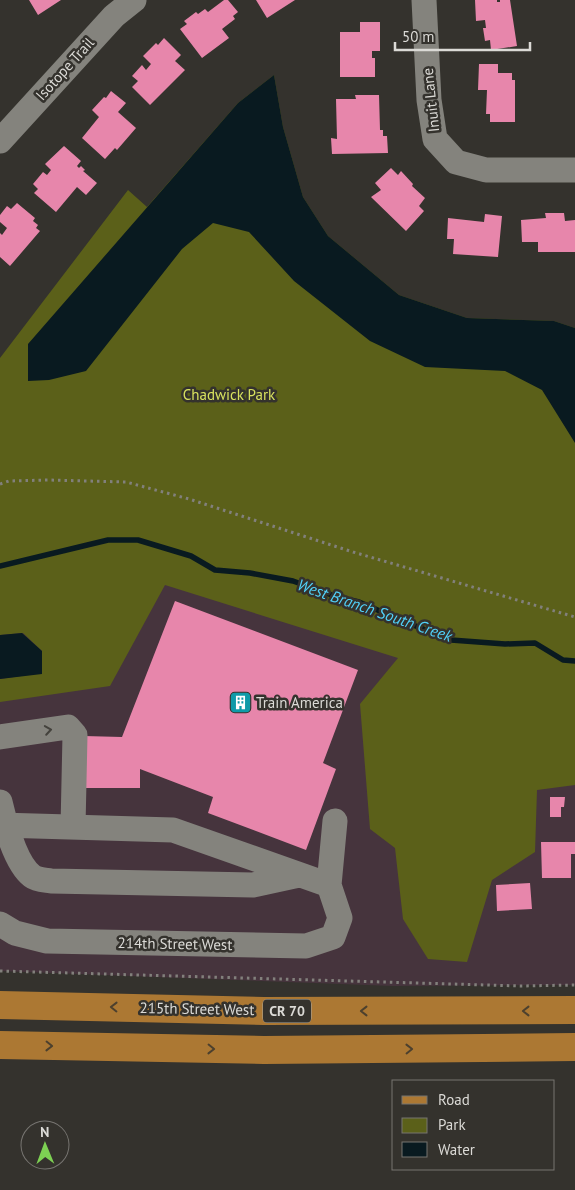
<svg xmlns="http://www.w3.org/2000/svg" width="575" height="1190" viewBox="0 0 575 1190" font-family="'PT Sans',sans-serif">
<rect width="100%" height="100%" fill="#34322d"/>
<!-- commercial -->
<path fill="#46343d" d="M101 562 575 672V985L393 986 0 971V586Z"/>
<!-- green -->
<path fill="#5b6019" d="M274 75 283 127 303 197 328 236 399 295 467 318 554 321 575 328V785L537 790 535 852 492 880 467 962 428 959 403 919 395 848 370 829 360 704 398 658 165 585 110 686 0 702V679L42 673V651L23 633 0 635V358L128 190 147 207 238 103Z"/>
<!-- water -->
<path fill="#091a20" d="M274 75 283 127 303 197 328 236 399 295 467 318 554 321 575 328V443L542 390 505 371 425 367 370 341 294 281 249 232 213 223 182 249 86 371 49 380 28 381V344L238 103Z
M22 633 42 651V674L0 679V635Z"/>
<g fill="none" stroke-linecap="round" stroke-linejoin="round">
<!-- stream -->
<path stroke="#091a20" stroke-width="5.5" d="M0 566 108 540H138L191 556 215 570 250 573 293 581 337 597 359 602 403 621 451 640 505 644 535 643 563 660 575 661"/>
</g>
<!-- building -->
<path fill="#e786ab" d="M29 0H61L38 15Z
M224 0H228L238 12 233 16 235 19 222 29 229 38 202 58 180 29 187 24 184 21 196 12 198 14 205 9 208 12Z
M256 0H295L267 18Z
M475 0H497V2H500V0H510L517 46 491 50 490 40 485 41 483 28H486L485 20 476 21Z
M360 22H380V51H372V58H375V77H340V32H360Z
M164 38 181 55 175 61 185 70 150 105 132 87 138 81 132 76 142 65 146 70 151 64 143 56 156 43 158 45Z
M479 64H498V73H512V80H515V122H490V114H486L487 90H478Z
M111 91 126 103 118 112 136 128 117 150 115 148 105 159 82 138 99 117 92 110 104 97 106 98Z
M355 95H379L380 130H383V136H387L388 153 332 154 331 138 337 139 336 99H356Z
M64 146 81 161 77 166 79 168 81 166 85 170 83 171 97 183 86 195 77 187 56 212 34 193 38 189 33 184 43 172 47 175 51 170 45 164Z
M391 168 398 175 401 171 413 184 412 186 425 198 419 206 424 211 406 231 371 197 381 190 375 183Z
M17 203 35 218 33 221 38 225 36 228 40 231 10 266 0 257V233L2 235 7 228 0 222V215L7 206 11 209Z
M545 213H564L565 221 575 220V252H538V242H522L521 220 546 218Z
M485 214 502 216 498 257 453 254 454 239H447L448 218 484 222Z
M175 601 358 670 323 763 336 769 306 850 208 813 213 797 140 769V788H84V736L122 737Z
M550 797H565L564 807H561V817H550Z
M541 842H575V854H571V878H542Z
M530 883 532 909 497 911 496 885Z"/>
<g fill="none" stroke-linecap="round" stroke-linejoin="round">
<!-- path -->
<path stroke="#82807c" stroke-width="3" stroke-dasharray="2.5 4" stroke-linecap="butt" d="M0 484 9 481 49 480 126 482 189 499 353 552 575 617
M0 971 521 986 575 985"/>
<!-- minor -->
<path stroke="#84837d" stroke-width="25" d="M424 0 429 100 435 139 456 162 486 170H575
M0 141 114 16 134 0
M0 737 68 727 75 735 73 827
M0 802C5 823 15 863 32 876 37 880 45 880 51 881L253 885 299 875
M0 825 173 830 329 885 340 918 333 937 306 946 47 941 15 933 0 924
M329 885 335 821"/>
<!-- major -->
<path stroke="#ac7833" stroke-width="28" d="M0 1005 264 1011 575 1010
M0 1045 264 1050 575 1047"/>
</g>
<!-- one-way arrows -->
<defs><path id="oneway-chevron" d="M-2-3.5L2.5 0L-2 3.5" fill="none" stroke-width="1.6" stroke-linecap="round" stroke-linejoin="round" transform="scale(1.25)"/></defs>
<use stroke="#44423d" href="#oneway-chevron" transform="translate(48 730) rotate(-9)"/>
<g stroke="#4c402e">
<use href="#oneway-chevron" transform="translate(114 1007) rotate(-179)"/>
<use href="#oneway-chevron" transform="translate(364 1011) rotate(-180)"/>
<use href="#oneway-chevron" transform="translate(526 1011) rotate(-180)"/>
<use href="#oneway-chevron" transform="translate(49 1046) rotate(1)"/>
<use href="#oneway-chevron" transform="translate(211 1049) rotate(1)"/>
<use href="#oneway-chevron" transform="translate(409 1049) rotate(-1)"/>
</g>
<!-- icons -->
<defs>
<symbol id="building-square" viewBox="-11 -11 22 22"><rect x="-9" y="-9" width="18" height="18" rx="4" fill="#0f9aa8" stroke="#34322d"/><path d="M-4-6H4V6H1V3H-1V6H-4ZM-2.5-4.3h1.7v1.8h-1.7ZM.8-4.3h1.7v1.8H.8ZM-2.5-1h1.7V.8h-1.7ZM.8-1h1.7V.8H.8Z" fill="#fff"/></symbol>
</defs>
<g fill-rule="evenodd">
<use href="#building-square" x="228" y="690" width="25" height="25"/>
</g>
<g text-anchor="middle" stroke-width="5" stroke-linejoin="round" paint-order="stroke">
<!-- shield labels -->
<rect fill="#34322d" stroke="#a9a8a3" stroke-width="1" x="263" y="999.5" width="48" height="23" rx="4"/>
<g font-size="14" font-weight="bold" fill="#dbdad6">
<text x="287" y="1016">CR 70</text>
</g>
<!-- street labels -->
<g font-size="15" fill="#dbdad6" stroke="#34322d">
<text transform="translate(65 69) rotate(-48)" y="5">Isotope Trail</text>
<text transform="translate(431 100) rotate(-96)" y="5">Inuit Lane</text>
<text transform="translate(175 944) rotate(1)" y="5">214th Street West</text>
<text transform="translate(197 1009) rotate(1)" y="5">215th Street West</text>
</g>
<!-- park labels -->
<g font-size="15" fill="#d7e15e" stroke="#34322d">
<text x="229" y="400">Chadwick Park</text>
</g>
<!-- poi labels -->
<g font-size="15" fill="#dbdad6" stroke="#34322d" text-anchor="start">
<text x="256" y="708">Train America</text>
</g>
<!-- water labels -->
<g font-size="16" font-style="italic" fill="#51d1f9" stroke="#34322d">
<text transform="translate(375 610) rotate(19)" y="6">West Branch South Creek</text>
</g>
</g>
<!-- legend -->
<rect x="392" y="1080" width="162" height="90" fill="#34322d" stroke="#777571"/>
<rect x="402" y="1096" width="25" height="8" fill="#ac7833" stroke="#777571"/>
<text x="438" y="1105" font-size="15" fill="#dbdad6">Road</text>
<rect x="402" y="1118" width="25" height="15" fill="#5b6019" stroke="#777571"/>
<text x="438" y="1130" font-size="15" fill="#dbdad6">Park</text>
<rect x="402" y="1142" width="25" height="15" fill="#091a20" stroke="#777571"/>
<text x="438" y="1155" font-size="15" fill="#dbdad6">Water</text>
<!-- north arrow -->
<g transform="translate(45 1145) rotate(359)"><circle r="24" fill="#34322d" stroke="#777571"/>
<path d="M0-4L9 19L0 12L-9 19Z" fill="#7dd153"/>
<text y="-8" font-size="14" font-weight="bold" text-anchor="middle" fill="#dbdad6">N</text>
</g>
<!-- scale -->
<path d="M395 42v8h135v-8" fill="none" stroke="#dbdad6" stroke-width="2.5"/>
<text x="402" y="42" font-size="15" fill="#dbdad6" stroke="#34322d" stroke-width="4" paint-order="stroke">50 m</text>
</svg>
